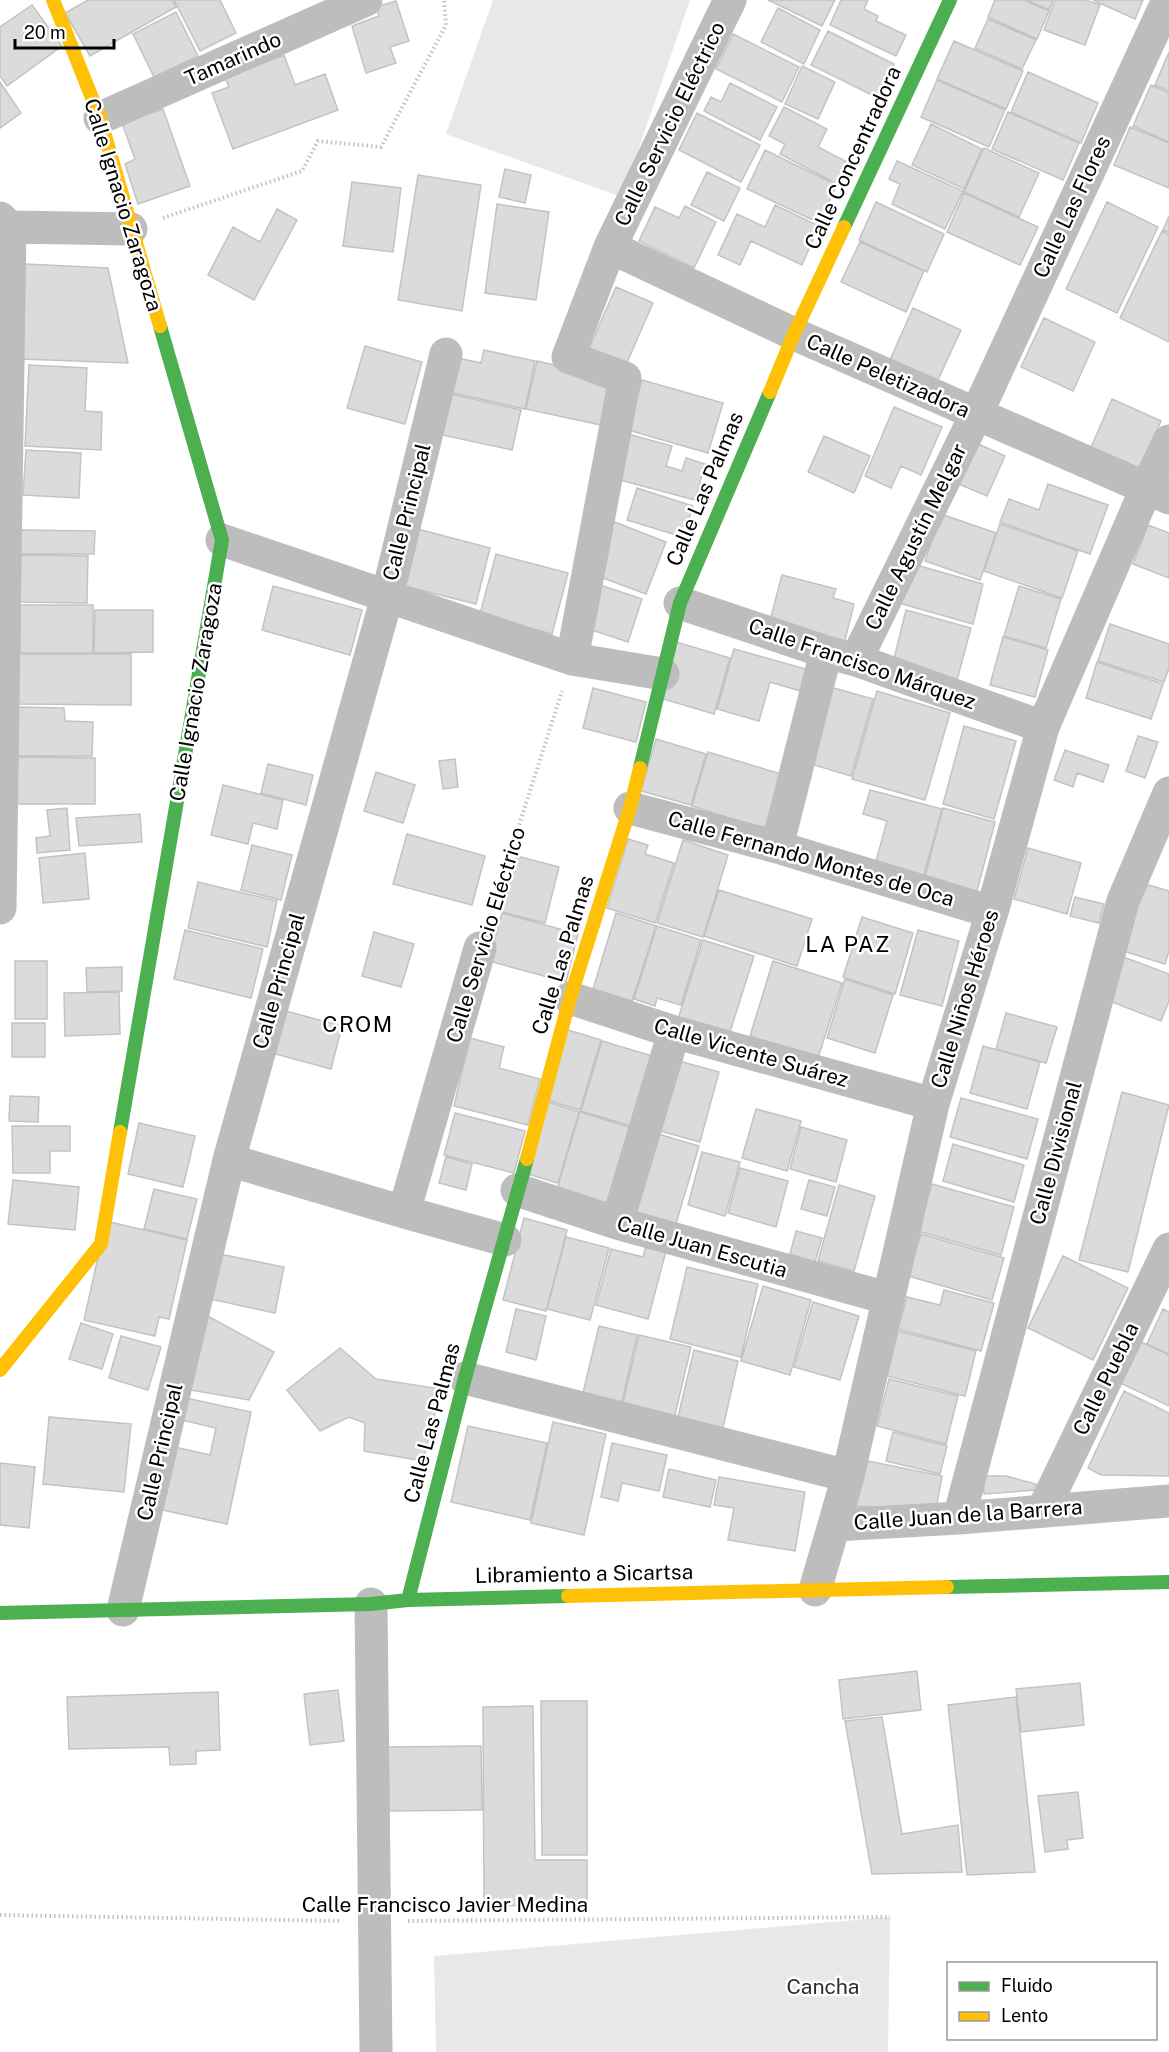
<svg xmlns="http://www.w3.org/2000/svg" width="1169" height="2052" viewBox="0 0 1169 2052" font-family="'Public Sans',sans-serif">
<rect width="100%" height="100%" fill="#fff"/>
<!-- green -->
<path fill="#e8e8e8" d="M493 0H690L622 197 446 134Z
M890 1917 888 2052H436L434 1956Z"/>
<!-- building -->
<path fill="#dbdbdb" stroke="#c3c3c3" stroke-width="1.5" d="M88 0H172L176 7 90 56 65 13Z
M174 0H220L236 33 200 51Z
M768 0H835L822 26Z
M841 0H868L864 9 878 16 876 21 906 35 896 56 830 25Z
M995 0H1024L1049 11 1037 39 988 17Z
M1027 0H1053L1049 10Z
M1055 0H1086L1100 5 1085 45 1044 30Z
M1093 0H1143L1135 19Z
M396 1 409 41 390 47 396 63 366 73 352 26 379 16 376 7Z
M32 5 62 46 7 86 0 76V27Z
M778 8 820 30 804 64 761 42Z
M176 12 198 56 154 77 133 34Z
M988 19 1036 40 1022 69 975 48Z
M828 31 894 64 878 98 811 65Z
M733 34 799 67 782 102 716 69Z
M954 41 1023 71 1006 109 937 79Z
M1169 52V91L1155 85Z
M284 55 295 85 325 74 338 110 233 149 212 93 229 87 225 78Z
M802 66 835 82 818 119 785 104Z
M1028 72 1098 103 1081 143 1011 112Z
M937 80 1005 110 989 147 921 117Z
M0 82 21 113 0 128Z
M730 83 777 107 760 140 704 111 711 97 721 102Z
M1151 85 1169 93V142L1133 126Z
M784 107 827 129 818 147 849 163 837 184 780 154 785 144 769 136Z
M163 109 190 186 138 204 125 164 135 159 122 123Z
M1008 112 1079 143 1063 180 992 149Z
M697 113 760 145 741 182 679 150Z
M931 124 982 149 964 189 912 165Z
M1130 127 1169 143V188L1114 165Z
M984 148 1039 173 1019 217 964 192Z
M765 150 837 185 819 223 747 189Z
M897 161 963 191 945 229 892 204 900 184 889 179Z
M505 169 531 175 525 203 499 197Z
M707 172 740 188 724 221 691 205Z
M418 175 481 185 462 311 398 300Z
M352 182 401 188 393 252 343 246Z
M964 193 1038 227 1020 265 947 232Z
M876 202 944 234 927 272 859 240Z
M1107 202 1158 227 1117 313 1066 289Z
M497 204 549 212 536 300 485 293Z
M775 205 819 226 802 265 751 241 740 265 718 255 737 214 765 227Z
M685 206 716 222 694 268 639 241 655 207 679 218Z
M277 209 297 220 254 300 208 275 233 227 260 242Z
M1169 216V233L1163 230Z
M1162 231 1169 235V342L1120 318Z
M860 242 924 271 906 312 841 282Z
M25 264 108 268 128 363 21 359Z
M616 287 653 303 622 374 585 358Z
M913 308 961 330 937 382 890 360Z
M1044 318 1095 342 1073 391 1021 367Z
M365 346 422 362 405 424 347 408Z
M484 350 535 361 525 409 445 391 453 357 481 363Z
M537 361 611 378 601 425 526 409Z
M29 365 87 368 85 411 102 412 101 450 25 446Z
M642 380 723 403 708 453 628 430Z
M451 394 521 410 512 450 442 435Z
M1112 399 1161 421 1138 474 1089 452Z
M894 407 942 427 921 475 901 466 891 488 865 476Z
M628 434 672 446 666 466 682 471 686 458 705 464 695 500 616 479Z
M824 436 870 456 854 493 808 472Z
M976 443 1005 456 987 496 959 484Z
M26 450 81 453 79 498 23 495Z
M1048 484 1108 505 1090 554 1000 522 1009 499 1039 510Z
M637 488 693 506 683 537 627 520Z
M941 514 996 533 980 580 925 561Z
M612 521 666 542 646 594 592 574Z
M1000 524 1078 551 1062 598 984 571Z
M1148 525 1169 533V578L1133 564Z
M418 529 490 548 476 604 404 586Z
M20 530 95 531 94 554H20Z
M496 554 568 573 552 634 480 614Z
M17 555 88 556 87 603 17 602Z
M906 562 983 584 973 624 895 602Z
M782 575 836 589 833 598 854 604 843 648 768 628Z
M597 584 642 599 628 642 583 627Z
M273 586 362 610 350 655 262 630Z
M1019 586 1061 599 1046 648 1004 636Z
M20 605H93V653H20Z
M95 610H153V652L94 653Z
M906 610 971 628 957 680 893 663Z
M1110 624 1169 644V668L1164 682 1098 661Z
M1003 637 1048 650 1035 697 990 685Z
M676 642 730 658 714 714 660 698Z
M734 649 813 671 807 693 770 682 759 721 717 709Z
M19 654H131V705L18 704Z
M1097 662 1163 684 1151 719 1086 698Z
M823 685 873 699 851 776 801 761Z
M593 688 646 702 636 742 583 728Z
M877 691 950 713 925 800 852 779Z
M16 707 64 708 65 721 93 722 92 756H16Z
M964 726 1016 741 994 819 943 804Z
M1138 736 1158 742 1145 778 1126 771Z
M656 739 706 754 691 805 641 791Z
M1065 750 1109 765 1103 782 1077 773 1073 787 1054 780Z
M708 752 781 774 765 829 692 806Z
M14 757 95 758V804H14Z
M455 759 458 787 443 789 439 761Z
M268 764 313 775 306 805 261 793Z
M376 772 415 785 403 823 364 811Z
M223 785 283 800 277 829 253 823 248 844 211 835Z
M870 790 942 809 923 878 875 865 887 821 863 814Z
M67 808 70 850 37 853 36 838 50 836 47 810Z
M943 808 995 822 976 895 924 881Z
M140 814 142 842 79 846 76 818Z
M407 834 485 856 472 905 393 884Z
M628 839 648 845 645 854 674 863 655 923 607 908Z
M683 840 728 855 703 937 657 923Z
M252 845 292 855 281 900 241 890Z
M1028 848 1081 863 1067 914 1014 899Z
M85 853 89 899 43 903 39 858Z
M517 856 559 867 545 923 502 912Z
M198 882 277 901 267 947 188 928Z
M1142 883 1169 891V951L1165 964 1123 951Z
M719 890 812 919 797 966 704 936Z
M1075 897 1104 904 1099 923 1070 916Z
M502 913 578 934 566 982 489 961Z
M616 913 656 926 632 1001 593 989Z
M862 917 913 933 895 994 843 977Z
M657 926 701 940 681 1005 657 998 655 1006 634 999Z
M185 930 263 949 251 998 174 979Z
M918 930 959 941 942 1006 900 995Z
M374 932 414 944 401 987 362 976Z
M703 940 754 956 729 1035 678 1019Z
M1118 955 1169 974V1001L1161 1021 1102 998Z
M15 961H47V1019H15Z
M773 961 842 983 818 1058 750 1036Z
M122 967V991L87 992 86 968Z
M845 979 893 995 875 1053 827 1038Z
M119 992 120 1034 65 1036 64 993Z
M282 1010 342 1026 331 1069 272 1053Z
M1006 1013 1057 1027 1046 1063 996 1049Z
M12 1023H45V1057H12Z
M565 1029 601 1040 580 1110 544 1099Z
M470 1038 504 1047 499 1068 540 1079 528 1125 454 1106Z
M602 1041 659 1058 638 1128 581 1111Z
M983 1046 1040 1062 1027 1109 970 1093Z
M679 1061 719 1072 700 1142 660 1131Z
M1122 1092 1169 1105 1128 1272 1079 1260Z
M10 1096 39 1097 38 1122 9 1121Z
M961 1098 1038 1119 1027 1159 950 1137Z
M545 1101 579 1112 558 1183 524 1173Z
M756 1109 801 1121 787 1171 742 1158Z
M580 1112 635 1129 613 1206 557 1189Z
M455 1113 525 1131 514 1173 444 1155Z
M139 1123 195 1136 183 1187 128 1174Z
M12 1126H70V1151H50V1173H13Z
M801 1127 847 1140 836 1182 790 1169Z
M648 1131 699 1146 675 1227 624 1211Z
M953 1144 1024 1165 1014 1202 943 1181Z
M702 1152 740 1162 725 1216 688 1205Z
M446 1157 472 1164 466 1190 439 1183Z
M740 1168 788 1181 776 1227 728 1213Z
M13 1180 79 1187 75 1230 8 1224Z
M809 1180 835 1187 827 1216 801 1209Z
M932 1184 1014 1207 1001 1255 918 1231Z
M839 1185 875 1196 854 1271 818 1261Z
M154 1189 197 1199 187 1239 144 1229Z
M524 1218 567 1230 546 1311 503 1300Z
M106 1221 187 1240 169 1319 159 1317 155 1336 84 1320Z
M796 1231 822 1238 815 1262 790 1254Z
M921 1234 1004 1258 992 1300 908 1276Z
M566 1237 609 1248 590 1320 547 1309Z
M646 1245 666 1251 648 1319 596 1305 611 1249 643 1257Z
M220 1254 284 1267 275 1313 210 1299Z
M1063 1256 1128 1288 1093 1360 1028 1328Z
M687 1267 758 1284 741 1357 670 1339Z
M763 1286 811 1300 790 1375 741 1361Z
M944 1290 994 1303 981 1351 898 1329 907 1297 940 1305Z
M813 1302 859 1316 840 1380 794 1367Z
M516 1309 546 1316 536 1360 506 1352Z
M1163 1309 1169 1312V1354L1147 1344Z
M204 1314 274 1352 249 1400 190 1390Z
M81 1323 113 1334 102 1369 69 1359Z
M599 1326 637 1335 621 1406 582 1397Z
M898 1331 976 1351 965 1396 887 1376Z
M639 1335 691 1347 674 1419 622 1407Z
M121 1336 161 1347 148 1390 109 1378Z
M1139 1341 1169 1355V1406L1120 1383Z
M340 1348 376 1379 441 1389 423 1461 364 1451 365 1423 349 1417 320 1431 287 1390Z
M694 1350 738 1361 722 1432 677 1421Z
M889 1379 958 1396 946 1444 877 1426Z
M1124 1391 1169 1413V1476L1101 1475 1088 1468Z
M181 1397 251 1412 227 1524 153 1508 166 1445 210 1455 216 1428 177 1419Z
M49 1417 131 1424 124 1492 43 1484Z
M553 1422 606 1434 584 1535 531 1523Z
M468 1426 547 1443 530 1520 451 1502Z
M893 1432 947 1446 940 1474 886 1461Z
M612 1443 667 1455 659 1491 622 1483 618 1501 601 1497Z
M863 1460 942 1476 936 1509 855 1506Z
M0 1463 35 1467 29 1528 0 1525Z
M669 1469 716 1480 710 1507 663 1497Z
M983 1476H1006L1036 1484V1490L984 1494Z
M719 1477 805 1492 795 1551 728 1540 734 1508 714 1505Z
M917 1671 921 1710 843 1719 839 1680Z
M1080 1683 1084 1725 1021 1732 1016 1689Z
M338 1690 344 1741 310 1745 304 1694Z
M218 1692 220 1750 196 1751V1764L170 1765 169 1747 69 1749 67 1697Z
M1016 1697 1035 1872 967 1875 948 1705Z
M541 1701H587V1855H542Z
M533 1706 535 1860H587V1905L484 1906 483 1707Z
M882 1717 902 1834 958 1825 962 1872 872 1874 845 1721Z
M481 1746 482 1810 389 1811 388 1747Z
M1078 1792 1083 1838 1067 1840 1068 1849 1045 1852 1038 1796Z"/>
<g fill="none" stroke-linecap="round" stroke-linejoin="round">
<!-- path -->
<path stroke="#c2c2c2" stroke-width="4" stroke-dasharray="1.5 3" stroke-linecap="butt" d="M163 218 302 171 318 141 381 147 446 25 444 0
M489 919 562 691
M0 1915 340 1921
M408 1921 890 1917"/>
<!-- street -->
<path stroke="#bdbdbd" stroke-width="33" d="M100 118 366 0
M0 218 10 227 0 908
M10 227 131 229
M610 247 794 334 1169 498
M222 540 572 659 663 674
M680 603 826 652 856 660 1043 727
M572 659 625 378 568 357 610 247 730 0
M856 660 976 415 1168 0
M630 808 777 847 992 912
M777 847 826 652
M570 998 674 1032 933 1104
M229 1160 404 1212 505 1240
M517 1190 617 1223 887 1298
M404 1212 480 948
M617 1223 674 1032
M465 1378 848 1476
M1043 1510 1169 1249
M959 1518 1123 901 1169 793
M834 1525 848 1476 933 1104 992 912 1043 727 1146 489 1169 441
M815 1590 834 1525 959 1518 1169 1501
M371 1604 376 2052
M123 1610 229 1160 387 597 446 354"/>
<!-- fast -->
<path stroke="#4caf50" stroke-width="14" d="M844 227 950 0
M640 768 680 603 770 392
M120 1132 222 540 160 326
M947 1587 1169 1582
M408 1600 465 1378 527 1159
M0 1613 371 1604 408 1600 568 1596"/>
<!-- slow -->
<path stroke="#ffc107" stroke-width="14" d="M53 0 100 118 160 326
M770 392 794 334 844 227
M527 1159 570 998 630 808 640 768
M0 1370 101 1244 120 1132
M568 1596 947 1587"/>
</g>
<g text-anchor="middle" stroke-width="5" stroke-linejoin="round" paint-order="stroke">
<!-- street labels -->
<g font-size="21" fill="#000" stroke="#fff">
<text transform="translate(233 59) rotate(-24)" y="7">Tamarindo</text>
<text transform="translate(670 124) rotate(-64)" y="7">Calle Servicio Eléctrico</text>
<text transform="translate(853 158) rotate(-65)" y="7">Calle Concentradora</text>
<text transform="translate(123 205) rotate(73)" y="7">Calle Ignacio Zaragoza</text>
<text transform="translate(1072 207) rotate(-65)" y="7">Calle Las Flores</text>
<text transform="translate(888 376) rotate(24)" y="7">Calle Peletizadora</text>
<text transform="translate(705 489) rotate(-67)" y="7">Calle Las Palmas</text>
<text transform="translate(407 512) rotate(-76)" y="7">Calle Principal</text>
<text transform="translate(916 537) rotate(-64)" y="7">Calle Agustín Melgar</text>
<text transform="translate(862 664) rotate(19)" y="7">Calle Francisco Márquez</text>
<text transform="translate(196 692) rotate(-80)" y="7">Calle Ignacio Zaragoza</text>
<text transform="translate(811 859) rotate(16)" y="7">Calle Fernando Montes de Oca</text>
<text transform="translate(486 935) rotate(-73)" y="7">Calle Servicio Eléctrico</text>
<text transform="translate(563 955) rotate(-73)" y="7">Calle Las Palmas</text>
<text transform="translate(279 981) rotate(-74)" y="7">Calle Principal</text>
<text transform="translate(965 999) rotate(-73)" y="7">Calle Niños Héroes</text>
<text transform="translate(751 1053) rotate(16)" y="7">Calle Vicente Suárez</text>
<text transform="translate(1056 1153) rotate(-75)" y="7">Calle Divisional</text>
<text transform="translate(702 1247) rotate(16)" y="7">Calle Juan Escutia</text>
<text transform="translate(1106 1379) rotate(-64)" y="7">Calle Puebla</text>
<text transform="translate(432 1423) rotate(-75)" y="7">Calle Las Palmas</text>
<text transform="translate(160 1452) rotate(-77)" y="7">Calle Principal</text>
<text transform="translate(968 1515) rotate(-4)" y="7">Calle Juan de la Barrera</text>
<text transform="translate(584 1574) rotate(-1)" y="7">Libramiento a Sicartsa</text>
<text x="445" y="1912">Calle Francisco Javier Medina</text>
</g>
<!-- park labels -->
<g font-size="21" fill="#2c2c2c" stroke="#fff">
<text x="823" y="1994">Cancha</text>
</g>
<!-- neighbourhood labels -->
<g font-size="22" letter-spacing="1.5" fill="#000" stroke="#fff">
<text x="848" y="952">LA PAZ</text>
<text x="358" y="1032">CROM</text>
</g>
</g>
<!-- legend -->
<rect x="947" y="1962" width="210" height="78" fill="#ffffff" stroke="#999999" stroke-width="1.5"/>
<rect x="959" y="1982" width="30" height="9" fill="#4caf50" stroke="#999999" stroke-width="1.5"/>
<text x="1001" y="1992" font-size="18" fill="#000000">Fluido</text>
<rect x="959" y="2012" width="30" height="9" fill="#ffc107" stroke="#999999" stroke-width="1.5"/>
<text x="1001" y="2022" font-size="18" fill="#000000">Lento</text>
<!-- scale -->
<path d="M15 39v9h99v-9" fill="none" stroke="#000000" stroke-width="3"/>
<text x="24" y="39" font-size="18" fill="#000000" stroke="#ffffff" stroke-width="4.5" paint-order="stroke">20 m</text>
</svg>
